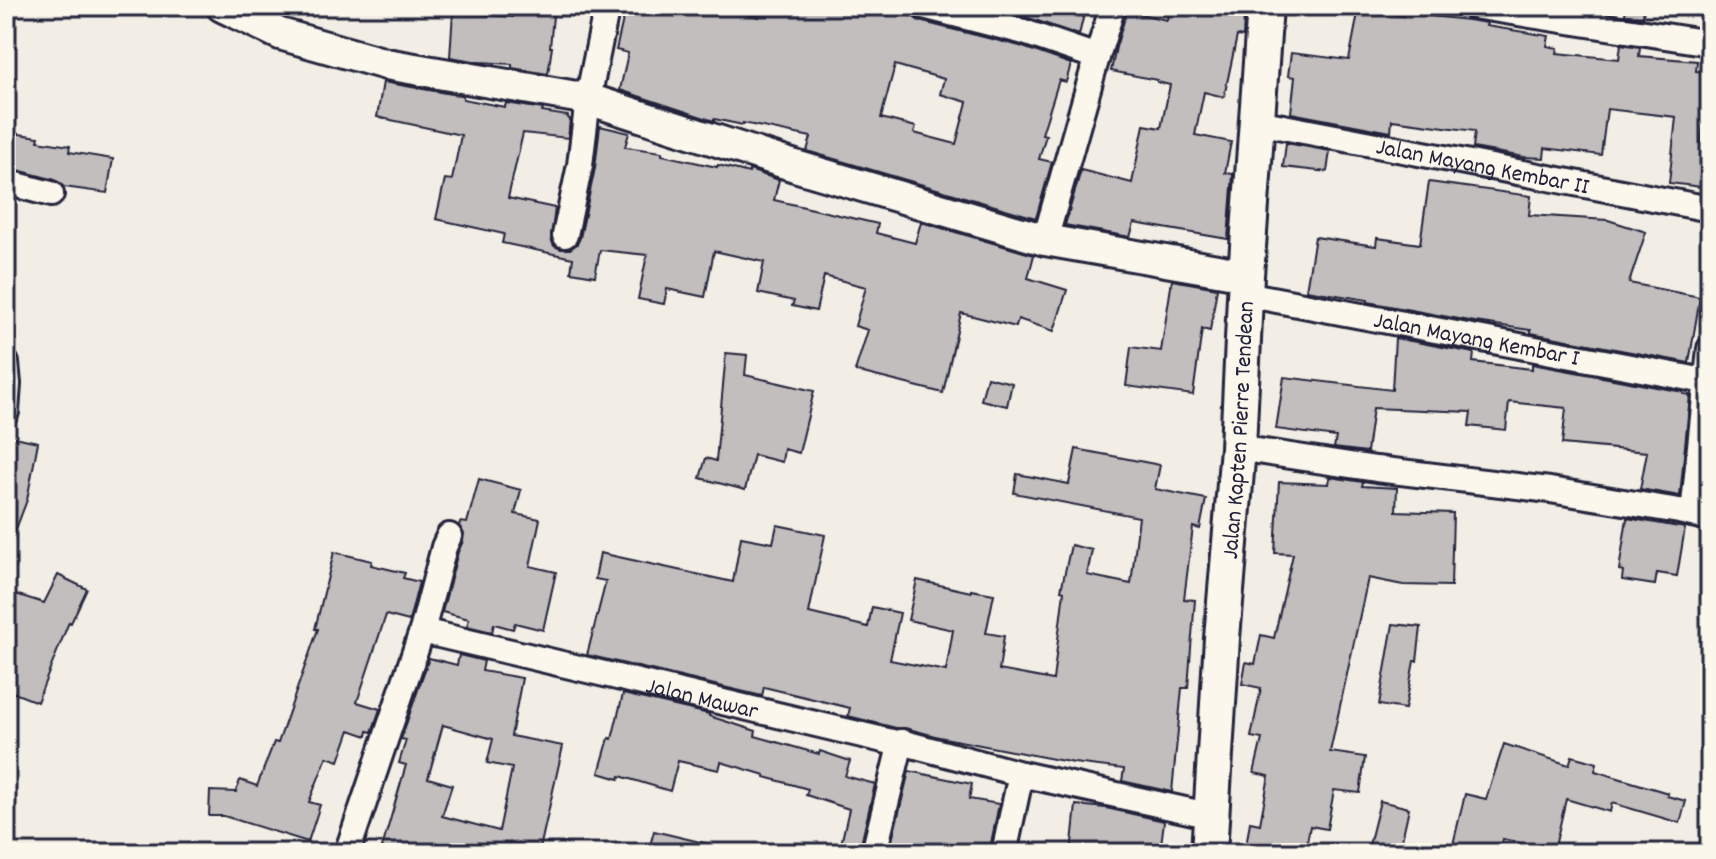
<svg xmlns="http://www.w3.org/2000/svg" width="1716" height="859" viewBox="0 0 1716 859" font-family="Dekko,sans-serif">
<rect width="100%" height="100%" fill="#f2eee5"/>
<filter id="ink" filterUnits="userSpaceOnUse"><feTurbulence type="fractalNoise" baseFrequency=".0125" numOctaves="2"/><feDisplacementMap in="SourceGraphic" scale="16" xChannelSelector="R" yChannelSelector="G"/><feConvolveMatrix kernelMatrix="1 2 1 2 8 2 1 2 1" color-interpolation-filters="sRGB"/></filter>
<g filter="url(#ink)">
<!-- building -->
<path fill="#c2bebe" stroke="#22223b" stroke-width="2" fill-rule="evenodd" d="M514 6H554L550 47H552L548 74 512 68V64L480 62 450 57 453 12 513 17Z
M626 6H715L759 17 761 6H850L883 14 884 9 912 16 919 21 1020 46 1071 64 1066 82 1059 80 1042 134 1046 135 1039 159 1052 162 1036 218 807 151 811 137 743 123V125L714 119V121L620 90 628 53 616 50ZM895 65 944 79 940 94 967 102 956 144 914 133 916 127 881 118Z
M983 6H1086L1079 35 1029 18Z
M1169 6H1192L1244 16 1243 37 1237 36 1224 97 1204 92 1195 135 1231 142 1225 173 1233 174 1228 239 1134 223 1130 237 1065 225 1081 170 1132 183 1144 125 1161 128 1170 85 1157 82V80L1111 71 1116 47 1127 11 1167 20Z
M1626 6H1644L1643 17 1625 15Z
M1359 8 1403 16V13L1468 20 1487 23 1486 26 1549 36 1547 46 1558 48 1557 53 1619 59 1621 44 1640 47 1639 56 1697 61 1696 71 1710 72V101L1706 100 1701 142 1710 143V188L1669 183 1676 117 1607 109 1601 155 1545 148 1544 158 1524 157 1473 148 1475 131 1392 120 1391 132 1291 113 1295 77 1288 76 1291 53 1349 60Z
M383 82 463 96V99L505 107 506 103 543 109 542 112 568 116V118L570 119 568 138 523 133 508 198 555 208 551 239 554 246 561 249H570L577 244 580 238 595 168 600 126 629 133 625 147 662 152V155L717 167 718 165 749 173V170L779 180 774 200 878 224 876 233 915 243 921 222 1034 255 1028 278 1067 290 1054 331 1018 319 1016 327 961 313 943 393 855 371 868 330 855 326 866 287 824 276 816 311 792 306 794 301 758 293 764 262 714 251 705 297 667 289 664 304 638 299 647 255 600 250 595 276 571 272 573 258 502 243 504 234 436 219 445 179 452 180 461 135 377 117Z
M6 132 39 137 38 141 70 146 69 152 113 159 107 193 64 187 55 180 6 167Z
M1286 143 1330 151 1327 172 1283 167Z
M1429 182 1531 196 1529 215 1608 220 1646 232 1629 283 1700 297 1689 363 1531 333V330L1475 322 1368 302V300L1306 290 1315 237 1376 246 1377 238 1420 244Z
M1172 280 1217 288 1210 331 1202 329 1193 395 1126 386 1131 347 1161 351Z
M1395 338 1474 353 1473 362 1532 369V364L1683 392V394L1690 395 1680 496 1640 489 1647 452 1562 444 1566 408 1509 402 1506 430 1469 426 1471 412 1373 408 1367 452 1334 448 1336 437 1276 429 1284 377 1392 390Z
M726 353 747 355 745 375 814 391 799 453 784 449 782 462 754 455 745 490 700 478 706 458 716 461Z
M987 377 1012 383 1007 406 981 400Z
M10 436 38 442 27 500 8 550H6V454Z
M1076 449 1160 465 1155 489 1206 499 1200 529 1193 527 1184 599 1195 600 1191 648 1188 688H1182L1172 792 1122 781 1124 769 1074 763 939 737 905 728H896L848 716 850 708 764 687 762 696 587 655 606 581 595 579 600 553 733 582 741 537 773 543 777 525 825 535 809 613 868 627 872 607 900 613 890 660 946 671 953 630 908 620 917 580 971 592V590L994 594 986 633 1004 636 999 670 1053 680 1064 591 1061 590 1071 545 1092 550 1087 575 1131 584 1139 517 1014 493 1017 474 1069 484Z
M1330 477 1363 482 1362 486 1397 488 1396 511 1453 513 1451 586 1403 585 1368 578 1330 752 1365 757 1360 793 1334 790 1327 829 1310 826 1305 853H1286L1246 846 1250 822 1260 824 1269 776 1254 773 1262 739 1251 737 1261 688 1242 684 1246 662 1255 664 1261 635 1274 638 1293 554 1275 553 1279 482 1329 484Z
M479 479 521 490 515 514 540 519 530 566 556 572 543 630 515 623 513 629 494 624 492 632 467 626 469 619 442 612 458 552 463 541 464 534 459 526 460 522 467 523Z
M1627 518 1685 528 1677 576 1657 573 1655 585 1622 580 1623 571 1619 570Z
M334 552 372 561 371 565 405 573 403 578 419 582 409 621 386 615 357 702 380 709 372 732 368 731 367 736 350 730 339 761 327 757 309 802 320 805 308 842 224 816H209L210 791 236 792 240 780 257 786 274 742 278 743 318 629H315Z
M58 575 87 589 71 623 69 622 37 702 9 691 13 680 6 678V591L44 603Z
M1393 624 1421 627 1417 661H1414L1405 709 1379 705Z
M459 655 484 661 482 671 522 678 511 736 563 746 539 853H400L382 848 406 765 399 763 406 740 401 739 429 658 457 665ZM443 725 493 739 487 763 512 768 499 831 442 816 452 785 428 778Z
M623 694 709 714V716L756 731 755 736 819 754 820 751 850 761 845 776 875 784 859 853H839L849 809 806 795 808 789 765 777V775L721 762 719 770 678 761 670 791 620 776 619 779 599 773 609 738 612 739Z
M1504 744 1569 765 1572 756 1597 763 1595 771 1668 793 1667 796 1686 801 1680 823 1612 803 1610 812 1566 799 1554 851 1503 839 1500 853H1451L1465 794 1486 799Z
M909 771 972 784 969 799 999 804 989 853 973 850 972 853H889Z
M1380 801 1409 808 1399 853H1384L1368 849Z
M1076 805 1106 808 1164 821 1160 853H1071Z
M654 831 713 845 712 853H648Z"/>
<g fill="none" stroke-linecap="round" stroke-linejoin="round">
<defs>
<g id="minor">
<path d="M923 6 1024 32 1097 57"/>
<path d="M1473 6 1710 43"/>
<path id="s1" d="M1257 122 1710 209"/>
<path d="M6 182 51 194"/>
<path d="M565 235 580 165 588 99 607 6"/>
<path d="M1045 240 1097 57 1113 6"/>
<path id="s2" d="M1245 294 1710 382"/>
<path d="M6 363 8 384 6 412"/>
<path d="M1238 448 1376 469 1550 490 1679 511 1710 518"/>
<path d="M1693 514 1710 349"/>
<path id="s3" d="M422 631 896 743 901 742 1021 774 1212 816"/>
<path d="M347 853 422 631 444 547 449 536"/>
<path d="M874 853 901 742"/>
<path d="M1004 853 1021 774"/>
</g>
<path id="tertiary" d="M222 6 280 34 386 64 588 99 795 166 1045 240 1246 275"/>
<g id="secondary">
<path id="s4" d="M1209 853 1222 638 1238 448 1246 275 1265 6"/>
</g>
</defs>
<!-- minor casing -->
<use href="#minor" stroke="#22223b" stroke-width="30"/>
<!-- tertiary casing -->
<use href="#tertiary" stroke="#22223b" stroke-width="36"/>
<!-- secondary casing -->
<use href="#secondary" stroke="#22223b" stroke-width="40"/>
<!-- minor -->
<use href="#minor" stroke="#fbf7ec" stroke-width="24"/>
<!-- tertiary -->
<use href="#tertiary" stroke="#fbf7ec" stroke-width="30"/>
<!-- secondary -->
<use href="#secondary" stroke="#fbf7ec" stroke-width="34"/>
</g>
</g>
<g text-anchor="middle" stroke-width="6" stroke-linejoin="round" paint-order="stroke">
<!-- street labels -->
<g font-size="24" fill="#22223b" stroke="#fbf7ec">
<text dy="8" stroke="none"><textPath href="#s1" startOffset="230">Jalan Mayang Kembar II</textPath></text>
<text dy="8" stroke="none"><textPath href="#s2" startOffset="236">Jalan Mayang Kembar I</textPath></text>
<text dy="8" stroke="none"><textPath href="#s4" startOffset="424">Jalan Kapten Pierre Tendean</textPath></text>
<text dy="8" stroke="none"><textPath href="#s3" startOffset="288">Jalan Mawar</textPath></text>
</g>
</g>
<!-- margin -->
<rect width="1716" height="859" fill="none" stroke="#fbf7ec" stroke-width="32"/>
<rect x="16" y="16" width="1684" height="827" fill="none" stroke="#22223b" stroke-width="3" filter="url(#ink)"/>
</svg>
